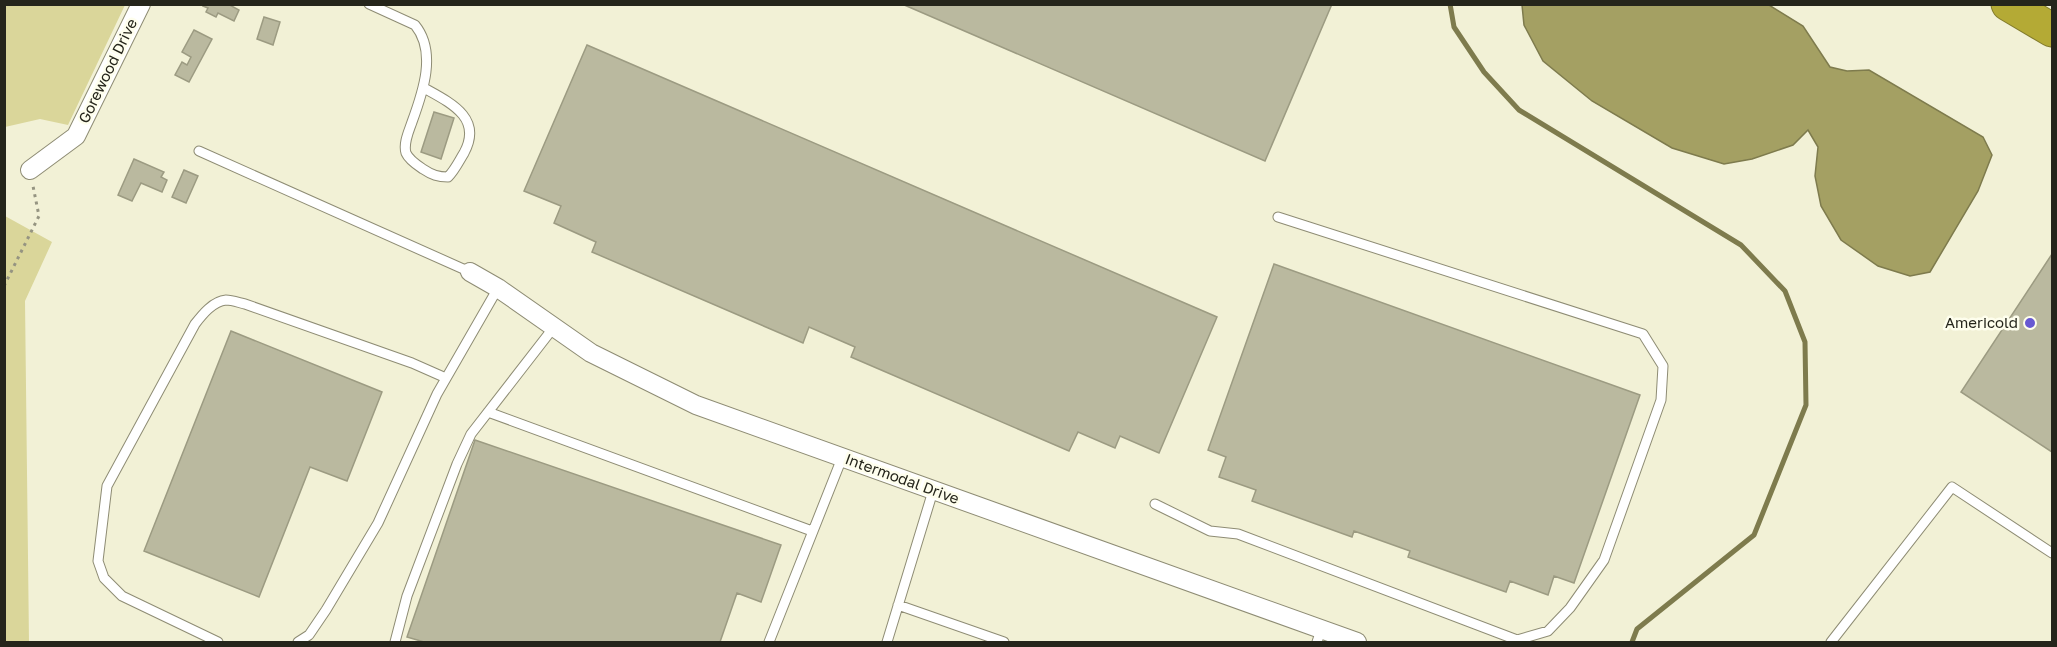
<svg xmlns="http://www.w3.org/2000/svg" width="2057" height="647" viewBox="0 0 2057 647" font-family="'Golos Text',sans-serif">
<rect width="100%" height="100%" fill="#f2f1d6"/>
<!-- green -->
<path fill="#dad69a" d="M4 5H125L68 125 40 119 5 127Z
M5 216 52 242 25 301 29 642H5Z"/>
<!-- water -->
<path fill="#a4a063" stroke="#7e7b4d" stroke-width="1.5" d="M1522 5H1769L1803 26 1830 67 1847 71 1869 70 1983 137 1992 155 1978 191 1930 272 1910 276 1878 266 1841 240 1821 206 1815 176 1818 147 1808 130 1793 145 1752 159 1724 164 1672 148 1592 101 1543 61 1524 25Z"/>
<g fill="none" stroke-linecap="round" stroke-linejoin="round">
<!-- stream -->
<path stroke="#7e7b4d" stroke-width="5" d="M1450 4 1454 27 1484 72 1519 110 1741 245 1785 291 1805 342 1806 405 1754 535 1637 629 1632 642"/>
</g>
<!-- building -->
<path fill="#bab99f" stroke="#9c9b82" stroke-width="1.5" d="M204 4H228L239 10 234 21 218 13 216 17 206 12 208 8 203 6Z
M902 4H1332L1265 161Z
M264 17 280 22 273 45 257 39Z
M194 30 212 39 189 82 175 75 182 62 187 65 191 57 182 52Z
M587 45 1217 317 1159 453 1120 436 1115 448 1078 432 1069 451 851 357 855 347 809 327 803 343 592 252 596 242 554 223 561 206 524 191Z
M434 112 454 118 441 159 421 152Z
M134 159 164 172 161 177 167 180 162 192 141 183 132 201 118 195Z
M184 170 198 176 186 203 172 197Z
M2052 254V452L1961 392Z
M1274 264 1640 395 1574 583 1554 576 1548 595 1510 581 1506 592 1408 557 1410 551 1354 531 1352 537 1252 501 1256 490 1219 477 1226 457 1208 450Z
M231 331 382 392 347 481 310 467 259 597 144 551Z
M475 440 781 545 761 602 737 593 720 642H424L407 637Z"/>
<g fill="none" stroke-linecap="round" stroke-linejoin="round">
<defs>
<path id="service" d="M369 4 415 25C437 52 423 92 412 122 409 131 403 143 406 153 409 160 417 165 423 169 432 175 438 177 448 177 455 170 459 161 464 153 483 118 451 103 424 88
M199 151 470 272
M1278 217 1643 334 1663 366 1661 400 1604 560 1570 608 1548 631 1517 640 1516 642
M488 412 812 531
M1155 504 1210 531 1238 534 1517 640
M898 605 1004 642
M218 642 122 596 104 578 98 561 107 486 195 324C202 315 213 301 226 300 232 300 240 303 245 304L412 363 446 378
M298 642 309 635 326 610 378 523 437 394 498 288
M395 642 407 596 457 464 471 434 554 327
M769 642 842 458
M887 642 933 491
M1317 642 1321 630
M1831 642 1952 487 2052 553"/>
<path id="minor" d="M30 170 76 136 141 4
M470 272 498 288 591 353 696 405 1357 642"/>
<path id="motorway" d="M2008 4 2052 30"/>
</defs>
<!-- service casing -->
<use href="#service" stroke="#8e8c74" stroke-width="11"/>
<!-- minor casing -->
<use href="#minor" stroke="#8e8c74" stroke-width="20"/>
<!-- motorway casing -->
<use href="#motorway" stroke="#827b2c" stroke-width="35"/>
<!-- path -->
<path stroke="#959481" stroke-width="3" stroke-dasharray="3 4.5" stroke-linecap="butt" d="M4 286 39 216 33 186"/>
<!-- service -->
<use href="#service" stroke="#fff" stroke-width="9"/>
<!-- minor -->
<use href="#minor" stroke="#fff" stroke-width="18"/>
<!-- motorway -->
<use href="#motorway" stroke="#b4aa35" stroke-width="33"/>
</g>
<!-- markers -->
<circle fill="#6859d2" stroke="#fefeed" stroke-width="2" cx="2030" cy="323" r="6"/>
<g text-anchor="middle" stroke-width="5" stroke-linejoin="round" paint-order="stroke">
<!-- street labels -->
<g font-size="15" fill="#25251b" stroke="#fefeed">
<text transform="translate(108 71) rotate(-64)" y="5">Gorewood Drive</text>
<text transform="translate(902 479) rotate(20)" y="5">Intermodal Drive</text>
</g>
<!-- poi labels -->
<g font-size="15" fill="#25251b" stroke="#fefeed" text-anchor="end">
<text x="2018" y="328">Americold</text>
</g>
</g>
<!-- border -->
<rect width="2057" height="647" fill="none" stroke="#25251b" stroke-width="12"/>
</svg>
